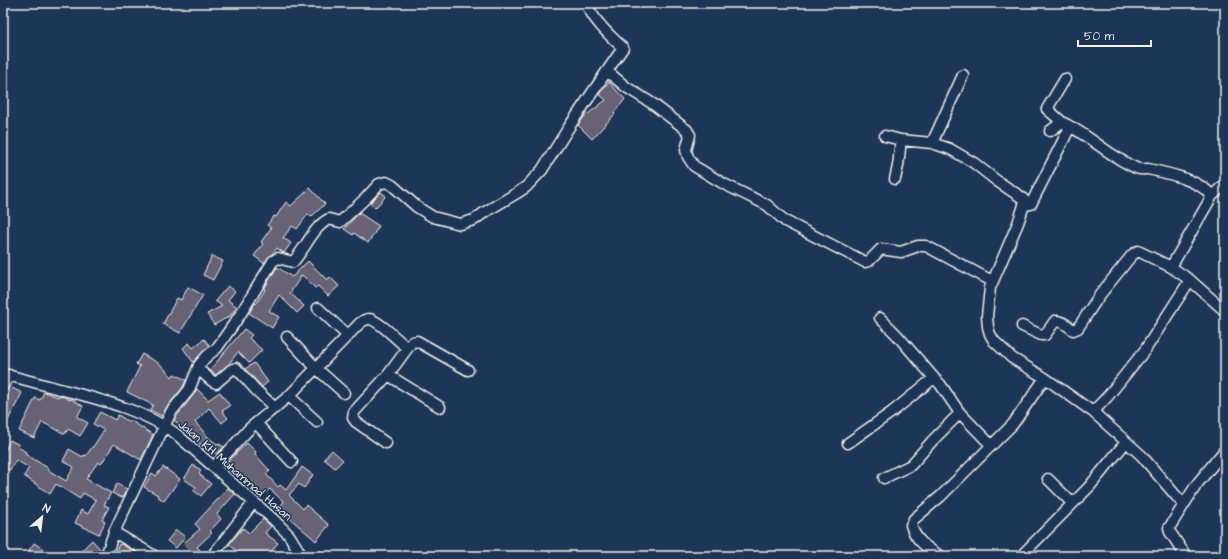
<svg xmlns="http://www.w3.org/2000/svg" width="1228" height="559" viewBox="0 0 1228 559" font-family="'Architects Daughter',sans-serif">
<rect width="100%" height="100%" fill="#1d3557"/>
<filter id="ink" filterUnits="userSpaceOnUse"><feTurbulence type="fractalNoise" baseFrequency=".025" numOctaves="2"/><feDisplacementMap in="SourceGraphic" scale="8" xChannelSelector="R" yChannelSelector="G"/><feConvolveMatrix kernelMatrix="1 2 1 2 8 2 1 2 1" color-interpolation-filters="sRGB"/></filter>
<g filter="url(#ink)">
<!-- building -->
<path fill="#676276" stroke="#f4f1e8" d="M609 82 617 91 625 99 614 113 615 114 592 139 578 125 584 117 606 100 599 94Z
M310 188 325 204 311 217 308 214 297 229 292 226 283 238 291 243 284 253 277 248 264 263 254 256 263 244 261 242 271 228 267 225 274 216 276 217 286 202 291 206Z
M381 192 386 196 375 208 370 203Z
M359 213 379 226 368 243 354 233 353 235 344 229Z
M212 256 223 261 213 280 203 275Z
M308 261 327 280 330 277 339 286 328 296 318 286 315 288 302 275 290 293 304 306 297 313 279 295 269 311 279 317 272 328 249 313 255 303 256 304 265 290 264 289 277 267 292 277Z
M228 286 235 291 228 300 237 307 230 316 214 325 207 314 222 306 215 301Z
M188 287 203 295 180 333 163 324 177 298 181 300Z
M244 329 252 335 249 338 262 350 249 363 238 352 228 365 216 375 210 370Z
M204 339 210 346 193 362 183 348 189 343 193 348Z
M142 354 160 364 172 377 174 374 186 380 183 387 166 408 162 416 150 410 153 405 127 392 140 366 136 364Z
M254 363 268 382 262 387 245 369Z
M12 388 22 393 3 430V404Z
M197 389 208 400 220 392 230 406 222 411 228 418 222 423 209 408 195 422 209 438 218 445 219 444 224 447 217 454 210 450 208 452 200 446 201 445 186 428 184 430 174 420 177 416 194 394Z
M44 392 58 397 59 396 64 397 70 400 71 399 83 406 77 417 88 423 80 436 68 429 65 434 42 422 34 438 19 431 35 398 40 400Z
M100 412 115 420 118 415 129 422 130 420 153 435 141 460 114 444 101 464 98 462 86 479 111 493 104 505 109 507 102 520 105 522 99 534 75 523 81 510 88 514 96 500 83 493 80 499 56 484 50 494 24 476 29 468 16 460 10 470 3 467V454L10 440 19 445 18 447 26 452 25 454 48 468V470L66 481 74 467 63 461 69 449 83 457 84 455 86 456 92 447H93L104 430 93 424Z
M247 443 256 452 255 454 270 471 266 474 278 487 280 485 286 490 302 467 313 475 304 488 299 484 289 495 303 509 306 505 329 525 316 541 278 508 284 502 270 489 262 496 237 470 234 474 226 465 228 463 227 462Z
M332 450 343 460 335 468 324 459Z
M193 465 201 470 199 474 211 484 201 496 193 490 196 487 184 479Z
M163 467 180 479 164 501 157 496 158 495 144 487 152 473 156 476Z
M117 484 127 489 122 498 112 493Z
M228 488 235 494 217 514 221 519 210 531 212 533 197 547 200 550 194 555 184 543 200 529 195 524Z
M263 519 271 526 265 533 278 543 267 556H242L229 544 243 528 249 533Z
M176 530 185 537 176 548 167 541Z
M92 540 101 550 98 556H88L82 550Z
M34 543 54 556H25Z
M119 544 123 545 142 556H128L116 551Z"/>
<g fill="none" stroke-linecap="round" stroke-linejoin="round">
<defs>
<path id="street" d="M586 3C594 21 608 34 623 48L607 71 626 87 653 104 687 130 690 135 686 150 688 157 694 166 724 184 767 205 785 221 865 262 869 261 881 249 901 252 918 246H926L992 281
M1062 122 1047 109 1065 79
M1050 131 1062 122C1069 126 1075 129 1081 133 1100 145 1115 159 1136 168 1140 170 1144 169 1148 169 1167 173 1200 180 1212 196L1171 267
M885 136 901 140 932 143 950 149 974 163 997 181 1021 197 1024 200V205L1018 223 990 288 987 316 988 327 990 334 994 341 1012 358 1045 378 1093 412 1141 455 1183 504
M932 143 963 75
M895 179 898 166 901 140
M1212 196 1225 184
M1024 205 1031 204 1070 127
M318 308 348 336
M880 318 897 335 934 378
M1022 326 1041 335H1045L1055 321C1062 320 1068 326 1073 330L1078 328 1099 296 1132 255 1138 251 1171 267 1190 280 1225 311
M287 337 316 368 344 393
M198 369 212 381 216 383 231 370 236 368 255 389 275 408
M3 374C27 380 51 387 75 393 109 402 145 412 175 433L273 519 289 535 302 556
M388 375 440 407
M3 386 9 375
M289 396 317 422
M1093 412 1108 396 1145 350 1190 280
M256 423 292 462
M386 443 356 422 353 418 354 412 388 375 412 342 417 341 468 370
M848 443 892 412 934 378 940 384 960 413 991 445
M214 467 250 428 289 396 360 323C363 321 365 319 369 319 377 319 400 342 407 348
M884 478 911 465 933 440 960 413
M1048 479 1072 503
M114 532 153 555
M106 556 114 532 171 412 189 390 199 365 207 356 217 348 240 315 273 261 278 258 293 262C305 249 314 226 329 219L340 222 365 199 379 184 386 182 392 185 417 207 433 217 460 224 474 220 485 212 517 193 526 187 542 170 571 124 607 71
M212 556 254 502
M940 556C927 548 915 540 911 525L914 519 941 496 1013 424 1045 378
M1021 556 1089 487 1126 442
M1186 556 1170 532 1169 528 1197 484 1225 450"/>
</defs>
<!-- street casing -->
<use href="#street" stroke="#f4f1e8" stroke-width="13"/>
<!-- street -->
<use href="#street" stroke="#1d3557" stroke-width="10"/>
</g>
</g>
<g text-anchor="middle" stroke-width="3" stroke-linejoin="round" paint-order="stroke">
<!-- street labels -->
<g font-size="12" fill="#f4f1e8" stroke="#1d3557">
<text transform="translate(235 470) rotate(41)" y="4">Jalan KH Muhammad Hasan</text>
</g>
</g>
<!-- margin -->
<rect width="1228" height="559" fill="none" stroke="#1d3557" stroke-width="16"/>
<rect x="8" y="8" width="1212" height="543" fill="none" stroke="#f4f1e8" stroke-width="1.5" filter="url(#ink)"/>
<!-- north arrow -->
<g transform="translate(42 517) rotate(28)" stroke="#1d3557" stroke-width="3" paint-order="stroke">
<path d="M0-3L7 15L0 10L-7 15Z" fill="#f4f1e8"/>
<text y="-6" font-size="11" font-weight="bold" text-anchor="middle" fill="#f4f1e8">N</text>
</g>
<!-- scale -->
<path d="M1078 40v6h73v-6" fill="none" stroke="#f4f1e8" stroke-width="2"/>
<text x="1084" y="40" font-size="12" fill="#f4f1e8" stroke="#1d3557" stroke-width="3" paint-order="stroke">50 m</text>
</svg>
